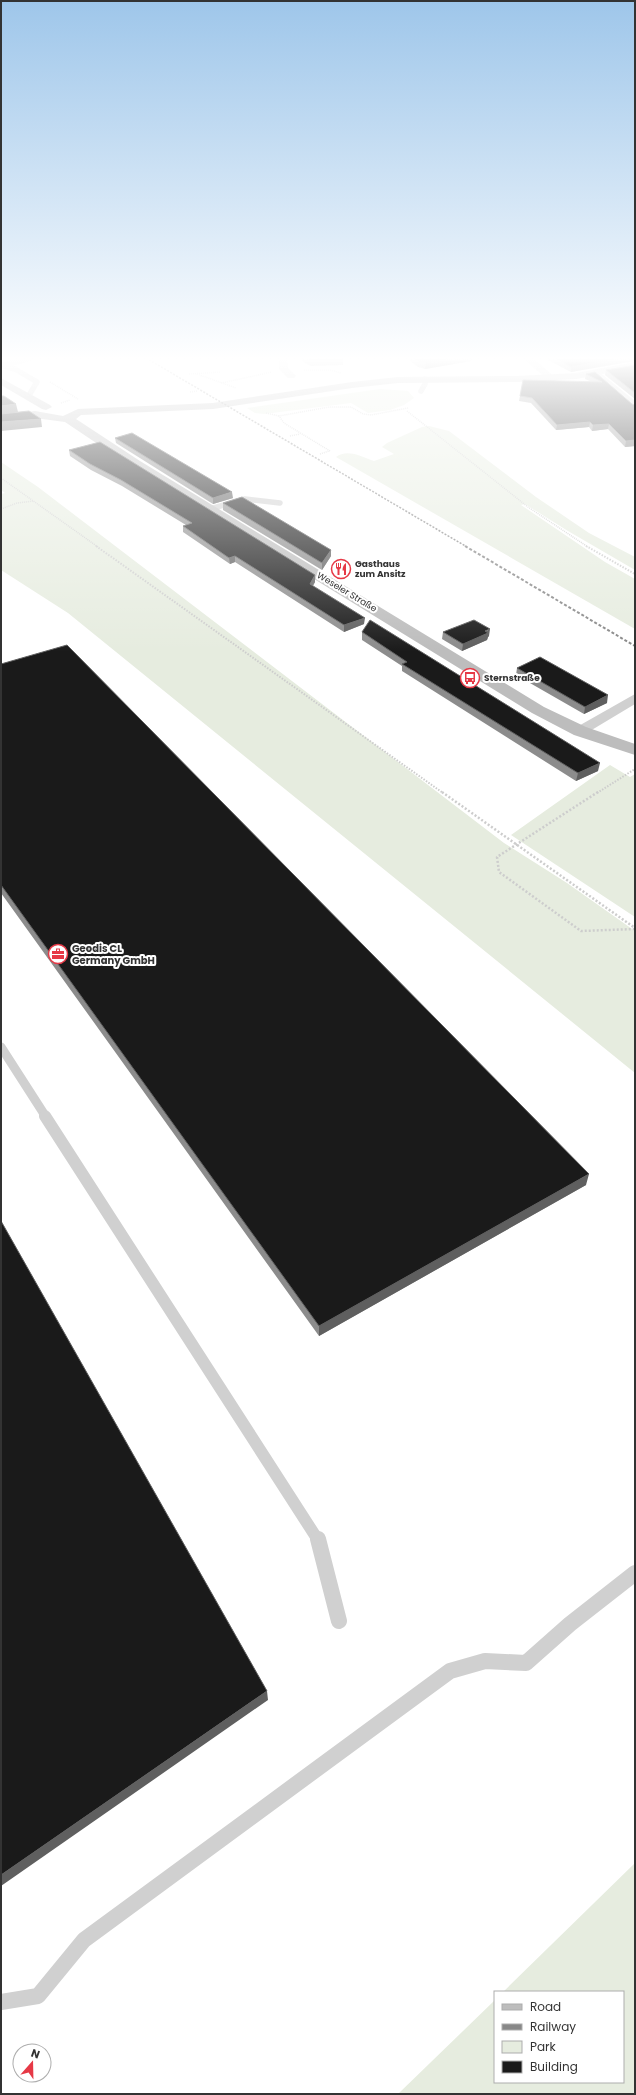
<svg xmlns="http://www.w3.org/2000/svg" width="636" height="2095" viewBox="0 0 636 2095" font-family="Poppins,sans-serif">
<rect width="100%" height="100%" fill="#fff"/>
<!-- green -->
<path fill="#e6ecdf" d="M380 389 408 391 414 398 404 405 390 410 368 413 351 403 264 414 255 413 247 408Z
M429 426 449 431 536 497 589 533 635 557V570L568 531 525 504 521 505 605 562 635 579V629L336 457C347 448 363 457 374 461L394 454 382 447 387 443 422 427Z
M1 462 38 487 504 843 567 883 635 931V1073L68 613 1 570V494L5 493 1 490Z
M610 765 630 777 635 774V917L511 835Z
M635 1863V2094H398L495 2000V2082H623V1992H503Z"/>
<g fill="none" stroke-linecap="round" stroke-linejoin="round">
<!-- path-far2 -->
<path stroke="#cdcdcd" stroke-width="1.5" stroke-dasharray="1 1" stroke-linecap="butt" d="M304 370H330L341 373
M189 374 221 372
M197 374 236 388
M50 382 78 399
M221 383 272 372
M190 392 197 391
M61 403 70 400
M407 411 528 507 588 547
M266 413 279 416
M290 436 300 434
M330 451 284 423 279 416 329 407H351L363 414 371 415 408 408
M320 454 329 451
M1 478 98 547
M1 509 17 503 33 501"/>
<!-- path-far1 -->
<path stroke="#cdcdcd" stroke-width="2" stroke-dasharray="1.5 1.5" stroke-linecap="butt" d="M96 546 443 793
M586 546 635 574
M597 793 635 769"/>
<!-- path -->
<path stroke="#cdcdcd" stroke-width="2.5" stroke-dasharray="2 2" stroke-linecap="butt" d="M442 792 635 928
M598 792 497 857 499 872 581 931 635 929"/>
<!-- service-far3 -->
<path stroke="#d0d0d0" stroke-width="5.5" d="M1 365 15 369 37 382 28 397
M4 365 31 358
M421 391 425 384V379
M210 509 245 499 280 503"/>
<!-- service-far2 -->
<path stroke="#d0d0d0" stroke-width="9" d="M1 1047 46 1117"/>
<!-- service-far1 -->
<path stroke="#d0d0d0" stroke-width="12" d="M45 1116 318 1540"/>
<!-- service -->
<path stroke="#d0d0d0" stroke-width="16" d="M318 1539 339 1621
M1 2002 38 1996 84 1940 450 1671 485 1661 526 1663 570 1624 635 1573"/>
<!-- minor -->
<path fill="#d0d0d0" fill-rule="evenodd" d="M279 358H287L288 368 296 376 294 378H288L279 369Z
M523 358H533L557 379 555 381H549Z
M598 371 635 401V409L632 408 595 376 593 374Z
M635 694V704L585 734H575L573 731 575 728Z"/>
<!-- secondary -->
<path fill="#bdbdbd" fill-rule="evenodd" d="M635 362V368L576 379 517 382 398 383 352 388 213 409 81 415 76 419 140 461 544 707 586 727 635 744V755L574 735 532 713 132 467 65 422 35 418 1 422V416L35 411 63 416 78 409 213 403 352 382 398 377 517 376 576 373Z
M1 378 50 405 52 407 46 410 42 409 1 385Z"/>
<!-- rail-far1 -->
<path stroke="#888" stroke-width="1.5" stroke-dasharray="2 1.5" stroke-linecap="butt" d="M146 358 467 547"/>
<!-- rail -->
<path stroke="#888" stroke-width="2" stroke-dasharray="3 2" stroke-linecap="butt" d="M465 546 635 646"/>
</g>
<!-- wall -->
<path fill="#8c8c8c" d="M302 358H343V365L311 366 303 362Z
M406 358H472L471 361 425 369 418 367Z
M544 358H635L571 372Z
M635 365V399L605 375 606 370Z
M595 372 632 404 635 405V446L625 447 608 429 592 431 589 427 556 430 531 403 519 401 520 396 590 381 585 379 586 374Z
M115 438 233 498 213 504 116 443Z
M69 450 315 575V582L313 586 364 624 344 632 235 562 230 564 183 532V526L186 525 122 486 91 470 70 456Z
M223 503 331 550V556L322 570 223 510Z
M362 632 598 771 576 781 402 671V666L362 640Z
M443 632 489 636 488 637 487 640 462 651 442 639Z
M1 664 586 1185 319 1336 1 893Z
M517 668 607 703 584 714 516 675Z"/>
<!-- shaded-wall -->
<path fill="#5f5f5f" d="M455 358H472L471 361 425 369 426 363Z
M622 358H635V361L571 372V367Z
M16 404 18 412 1 415V406Z
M41 419 42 427 1 431V422Z
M590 422 589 427 556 430 557 425Z
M609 424 608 429 592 431 593 425Z
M635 440V446L625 447 626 441Z
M232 492 233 498 213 504V498Z
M331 550V556L322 570V563Z
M235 556V562L230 564 229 558Z
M315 575V582L310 590V584Z
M365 618 364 624 344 632V625Z
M490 629 489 636 488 637 487 640 462 651 463 644Z
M608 695 607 703 584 714 585 707Z
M600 763 598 771 576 781 578 773Z
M589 1174 586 1185 319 1336V1326Z
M267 1691 268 1700 1 1886V1875Z"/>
<!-- building -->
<path fill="#1a1a1a" stroke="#5f5f5f" d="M306 358H343V360H311Z
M414 358H455L426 363 418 361Z
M555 358H622L571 367Z
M635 365V393L606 370Z
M595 372 632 404 635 405V440L626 441 609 424 593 425 590 422 557 425 532 398 520 396 523 380 602 382 586 374Z
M1 396H4L16 404 1 406Z
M29 411 41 419 1 422V414Z
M132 433 232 492 213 498 115 438Z
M100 442 315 575 310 584 365 618 344 625 235 556 229 558 183 526 192 523 121 480 90 464 69 450Z
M242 497 331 550 322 563 223 503Z
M370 620 600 763 578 773 402 664 407 662 362 632Z
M474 620 490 629 485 631 488 633 463 644 443 632Z
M67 645 589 1174 319 1326 1 885V664Z
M540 657 608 695 585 707 517 668Z
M1 1221 267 1691 1 1875Z"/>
<!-- sky -->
<linearGradient id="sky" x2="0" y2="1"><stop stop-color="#9ec6ea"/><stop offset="0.55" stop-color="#fff"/><stop offset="1" stop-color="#fff" stop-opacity="0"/></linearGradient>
<rect width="636" height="652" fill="url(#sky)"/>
<!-- icons -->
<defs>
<symbol id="restaurant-ring" viewBox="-11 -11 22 22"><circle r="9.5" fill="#fff" stroke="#e63946" stroke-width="1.5"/><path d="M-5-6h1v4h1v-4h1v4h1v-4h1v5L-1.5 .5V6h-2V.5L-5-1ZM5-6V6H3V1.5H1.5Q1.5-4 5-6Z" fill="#e63946"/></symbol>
<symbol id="bus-ring" viewBox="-11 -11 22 22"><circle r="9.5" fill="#fff" stroke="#e63946" stroke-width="1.5"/><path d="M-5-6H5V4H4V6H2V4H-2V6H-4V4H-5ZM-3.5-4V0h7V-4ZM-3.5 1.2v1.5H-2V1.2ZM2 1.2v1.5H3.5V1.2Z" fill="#e63946"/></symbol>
<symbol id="office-ring" viewBox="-11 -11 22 22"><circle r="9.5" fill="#fff" stroke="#e63946" stroke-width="1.5"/><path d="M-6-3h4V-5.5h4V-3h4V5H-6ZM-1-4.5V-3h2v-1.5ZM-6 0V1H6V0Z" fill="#e63946"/></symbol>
</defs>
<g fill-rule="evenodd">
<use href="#restaurant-ring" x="330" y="558" width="22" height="22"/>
<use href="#bus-ring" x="459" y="667" width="22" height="22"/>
<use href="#office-ring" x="47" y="943" width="22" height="22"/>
</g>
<g text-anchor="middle" stroke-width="4" stroke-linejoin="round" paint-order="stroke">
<!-- far-poi labels -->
<g font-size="9" font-weight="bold" fill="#333" stroke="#fff" text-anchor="start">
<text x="355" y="567">Gasthaus<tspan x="355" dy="10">zum Ansitz</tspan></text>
<text x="484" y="681">Sternstraße</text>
</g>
<!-- far-street labels -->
<g font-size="9" fill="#333" stroke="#fff">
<text transform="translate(347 592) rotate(31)" y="3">Weseler Straße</text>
</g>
<!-- poi labels -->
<g font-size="10" font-weight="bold" fill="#333" stroke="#fff" text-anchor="start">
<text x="72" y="952">Geodis CL<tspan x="72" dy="12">Germany GmbH</tspan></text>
</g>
</g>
<!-- border -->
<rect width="636" height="2095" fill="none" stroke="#333333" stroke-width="4"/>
<!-- legend -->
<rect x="494" y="1991" width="130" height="92" fill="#ffffff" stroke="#adadad"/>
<rect x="502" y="2004" width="20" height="6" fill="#bdbdbd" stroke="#adadad"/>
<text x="530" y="2011" font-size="12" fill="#333333">Road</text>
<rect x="502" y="2024" width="20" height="6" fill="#888888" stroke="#adadad"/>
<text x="530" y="2031" font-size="12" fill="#333333">Railway</text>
<rect x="502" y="2041" width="20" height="12" fill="#e6ecdf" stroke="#adadad"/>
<text x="530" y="2051" font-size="12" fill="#333333">Park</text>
<rect x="502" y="2061" width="20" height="12" fill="#1a1a1a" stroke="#adadad"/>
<text x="530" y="2071" font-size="12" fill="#333333">Building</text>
<!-- north arrow -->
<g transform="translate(32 2063) rotate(20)"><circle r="19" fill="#ffffff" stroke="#adadad"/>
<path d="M0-3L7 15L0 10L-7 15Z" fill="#e63946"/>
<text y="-6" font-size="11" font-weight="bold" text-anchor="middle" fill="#333333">N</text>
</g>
</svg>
